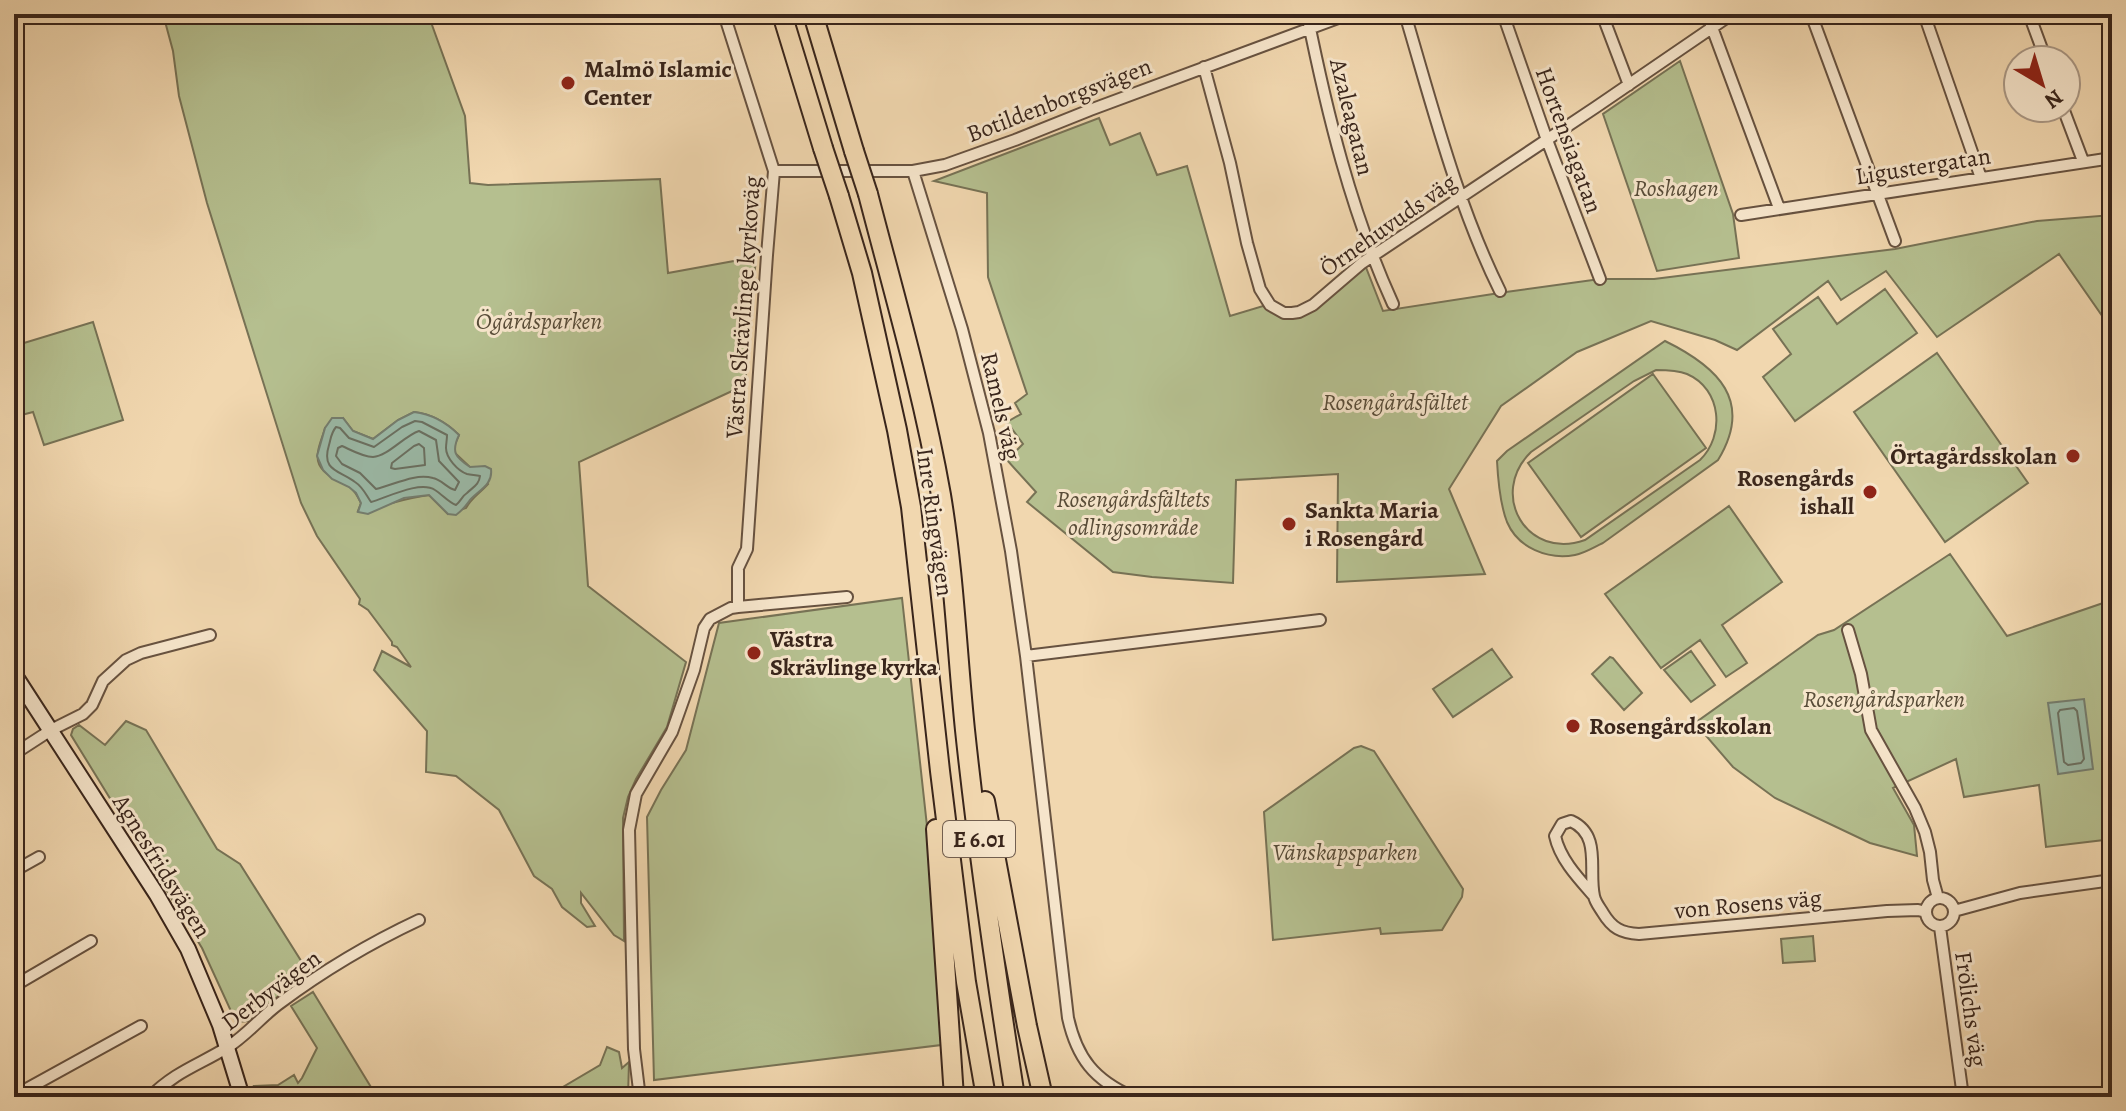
<svg xmlns="http://www.w3.org/2000/svg" width="2126" height="1111" viewBox="0 0 2126 1111" font-family="Alegreya,serif">
<rect width="100%" height="100%" fill="#f1d7af"/>
<filter id="stains"><feTurbulence type="fractalNoise" baseFrequency=".0025" numOctaves="4"/><feColorMatrix values="0 0 0 0 .2 0 0 0 0 .09 0 0 0 0 .02 0 0 0 .5 -.17"/></filter>
<radialGradient id="worn" r=".72"><stop offset=".6" stop-color="#630" stop-opacity="0"/><stop offset="1" stop-color="#630" stop-opacity=".3"/></radialGradient>
<!-- green -->
<path fill="#b5bf8f" stroke="#777255" stroke-width="2" fill-rule="evenodd" d="M163 14H428L465 116 470 183 488 185 660 179 668 273 756 257 745 385 579 462 588 586 686 662 667 727 636 779 628 797 623 818 624 941 614 935 581 893V903L595 926 587 927 562 907 552 889 534 876 499 810 456 776 426 772 427 731 374 670 382 651 411 667 397 647 392 645V642L368 610 359 604 360 599 317 536 301 503 207 203 179 96 173 51ZM414 412C431 414 447 423 459 435L454 446 455 453 488 484C480 493 471 498 466 508L448 514 429 495C403 498 383 507 358 511L361 503C358 497 355 491 350 487 337 479 314 473 318 452 319 444 323 436 325 428L343 418 353 431 373 439 398 420Z
M1680 61 1733 214 1739 258 1657 271 1603 114Z
M1099 118 1110 145 1140 133 1157 175 1187 166 1230 316 1263 306C1270 310 1277 316 1286 318 1310 323 1348 280 1365 265L1383 311 1506 292 1600 279H1654L1895 249 2037 221 2112 215V330L2059 254 1937 337 1886 271 1841 300 1828 281 1737 350 1715 340 1651 321 1577 352 1501 406 1449 489 1485 574 1337 582 1338 474 1236 480 1233 583 1152 577 1113 572 1027 502 1036 492 1007 460 1023 444 1007 422 1021 414 1015 403 1027 394 988 277 987 193 934 181Z
M1885 289 1917 333 1795 421 1763 377 1791 354 1773 329 1818 297 1837 324Z
M93 322 123 420 44 445 33 412 14 417V346Z
M1665 341C1718 367 1754 401 1718 460L1603 543C1594 547 1585 553 1575 555 1548 560 1518 548 1507 522 1500 504 1498 480 1497 461L1507 451ZM1656 370C1666 370 1677 370 1687 374 1722 389 1725 436 1700 460L1585 540C1527 561 1488 494 1531 452L1634 381Z
M1937 353 2028 483 1945 542 1854 412Z
M1653 374 1706 448 1581 537 1528 463Z
M1729 506 1782 582 1722 625 1747 663 1726 677 1700 640 1661 668 1605 594Z
M1950 554 2007 636 2112 600V839L2046 847 2039 785 1964 797 1956 759 1893 788 1914 825 1917 856 1870 843 1775 798 1733 767 1695 723 1818 635 1834 630Z
M902 598 934 890 941 1045 654 1080 647 817 661 790 686 750 719 623Z
M1492 649 1512 677 1453 717 1433 689Z
M1691 651 1715 685 1691 702 1664 670Z
M1610 657 1613 658 1642 693 1624 710 1592 674Z
M126 721 146 730 217 849 240 864 310 975 282 993 249 1021 236 1022 202 948 71 735 73 729 79 725 105 745Z
M1361 746 1374 751 1463 889 1462 897 1442 930 1381 934 1380 928 1273 940 1264 812 1354 748Z
M1813 936 1815 961 1783 963 1781 939Z
M313 992 377 1097H258L254 1086 278 1085 294 1075 298 1083 302 1078 317 1048 291 1006Z
M607 1047 619 1052 622 1068 629 1062 628 1097H546L600 1065Z"/>
<!-- water -->
<path fill="#9bbaa8" stroke="#747e70" stroke-width="2" d="M414 412C431 414 447 423 459 435 451 452 455 457 470 467L485 466 491 469C493 485 479 490 470 500 465 507 463 510 456 515L448 514 429 495 404 498 368 514 358 512 361 503 356 493 349 487 332 479 323 470 317 456 325 428 332 418H343L353 431 373 439 398 420Z
M2084 699 2093 769 2058 774 2048 703Z"/>
<g fill="none" stroke-linecap="round" stroke-linejoin="round">
<!-- shore -->
<path stroke="#6a7062" stroke-width="2" d="M415 421 422 422 447 435C447 440 446 444 446 448 446 458 458 471 467 474 472 475 476 475 480 476 479 485 473 487 467 493 462 496 461 501 456 505 448 502 443 495 435 490 420 480 386 498 371 502 366 495 363 487 355 482 339 470 321 471 329 445 331 438 331 433 336 427L340 428 349 438 374 447 402 427Z
M419 431 436 440 439 461 459 482 455 490C447 488 442 480 433 478 414 473 394 485 376 489L360 473 342 464 336 456 338 448 342 446C351 450 363 457 373 457 388 456 404 436 419 431Z
M419 444 424 448 425 465 395 469 391 468 392 463 414 446Z
M2074 708 2077 711 2084 759 2081 763 2068 765 2064 762 2058 713 2060 710Z"/>
<defs>
<path id="minor" d="M724 14 774 171 767 255 747 549 738 568V607
M1307 14C1327 113 1351 212 1393 304
M1405 14C1433 108 1457 204 1500 291
M1503 14 1547 140 1600 279
M1602 14 1629 85
M1707 14 1779 208
M1811 14 1895 241
M1924 14 1981 178
M2029 14 2046 60
M1204 67 1230 163 1247 243 1260 289 1270 305 1284 313H1292L1299 312 1313 305 1362 263 1596 107 1732 14
M2063 108 2083 161
M774 171H913L945 165 1015 140 1090 110 1349 14
M913 171 962 329 989 433 1011 551 1026 656 1068 1018C1077 1058 1094 1080 1133 1097
M1741 215 2112 158
M1848 630 1861 674 1871 730 1915 808 1925 832 1930 852 1933 880 1938 898
M1026 656 1320 620
M14 754 51 730 83 714 92 705 103 681 126 660 141 653 210 635
M14 871 39 857
M1594 896C1578 878 1560 859 1555 836L1562 824 1571 821C1602 835 1588 870 1594 896 1595 902 1600 908 1603 913 1612 928 1621 933 1639 934L1887 911 1918 910 1926 912
M1926 912a14 14 0 1 1 28 0a14 14 0 1 1-28 0Z
M1954 911 2020 893 2112 880
M1940 927 1963 1097
M14 986 91 941
M639 1090 634 1049 629 830 636 794 672 732 694 670 704 628 710 619 731 608 738 607 847 597
M14 1096 141 1026
M150 1097C176 1071 199 1065 228 1047 248 1034 262 1016 280 1003 323 971 370 943 419 920"/>
<path id="secondary" d="M14 674 157 895 188 949 220 1025 242 1097"/>
<path id="motorway" d="M782 14 823 148
M813 14 854 151
M868 194C894 294 923 393 941 495 954 573 957 651 965 730 978 853 996 975 1015 1097
M839 196 862 273 897 430 911 507 940 771 966 982 986 1097
M985 801 1027 1026 1043 1097
M936 829 954 1097"/>
</defs>
<!-- minor casing -->
<use href="#minor" stroke="#675240" stroke-width="14"/>
<!-- secondary casing -->
<use href="#secondary" stroke="#39251b" stroke-width="18"/>
<!-- motorway casing -->
<use href="#motorway" stroke="#39251b" stroke-width="22"/>
<!-- minor -->
<use href="#minor" stroke="#f6e5cb" stroke-width="10"/>
<!-- secondary -->
<use href="#secondary" stroke="#f6e5cb" stroke-width="14"/>
<!-- motorway -->
<use href="#motorway" stroke="#f1d7af" stroke-width="18"/>
<defs>
<path id="motorway-bridge" d="M823 148 839 196
M854 151 868 194"/>
</defs>
<!-- motorway-bridge casing -->
<use href="#motorway-bridge" stroke="#39251b" stroke-width="22" stroke-linecap="butt"/>
<!-- motorway-bridge -->
<use href="#motorway-bridge" stroke="#f1d7af" stroke-width="18"/>
</g>
<!-- markers -->
<g fill="#8f2418" stroke="#f6e5cb" stroke-width="3">
<circle cx="568" cy="83" r="8"/>
<circle cx="2073" cy="456" r="8"/>
<circle cx="1870" cy="492" r="8"/>
<circle cx="1289" cy="524" r="8"/>
<circle cx="754" cy="653" r="8"/>
<circle cx="1573" cy="726" r="8"/>
</g>
<g text-anchor="middle" stroke-width="6" stroke-linejoin="round" paint-order="stroke">
<!-- shield labels -->
<rect fill="#f6e5cb" stroke="#725f50" stroke-width="2" x="943" y="821" width="72" height="36" rx="6"/>
<g font-size="22" font-weight="bold" fill="#39251b">
<text x="979" y="847">E 6.01</text>
</g>
<!-- poi labels -->
<g font-size="24" font-weight="bold" fill="#39251b" stroke="#f6e5cb" text-anchor="start">
<text x="584" y="77">Malmö Islamic<tspan x="584" dy="28">Center</tspan></text>
<text x="2057" y="464" text-anchor="end">Örtagårdsskolan</text>
<text x="1854" y="486" text-anchor="end">Rosengårds<tspan x="1854" dy="28">ishall</tspan></text>
<text x="1305" y="518">Sankta Maria<tspan x="1305" dy="28">i Rosengård</tspan></text>
<text x="770" y="647">Västra<tspan x="770" dy="28">Skrävlinge kyrka</tspan></text>
<text x="1589" y="734">Rosengårdsskolan</text>
</g>
<!-- street labels -->
<g font-size="24" fill="#39251b" stroke="#f6e5cb">
<text transform="translate(1059 100) rotate(-21)" y="8">Botildenborgsvägen</text>
<text transform="translate(1352 117) rotate(76)" y="8">Azaleagatan</text>
<text transform="translate(1569 140) rotate(70)" y="8">Hortensiagatan</text>
<text transform="translate(1923 166) rotate(-9)" y="8">Ligustergatan</text>
<text transform="translate(1388 225) rotate(-35)" y="8">Örnehuvuds väg</text>
<text transform="translate(743 307) rotate(-86)" y="8">Västra Skrävlinge kyrkoväg</text>
<text transform="translate(1001 406) rotate(77)" y="8">Ramels väg</text>
<text transform="translate(935 522) rotate(82)" y="8">Inre Ringvägen</text>
<text transform="translate(162 866) rotate(58)" y="8">Agnesfridsvägen</text>
<text transform="translate(1748 904) rotate(-5)" y="8">von Rosens väg</text>
<text transform="translate(271 990) rotate(-37)" y="8">Derbyvägen</text>
<text transform="translate(1971 1009) rotate(82)" y="8">Frölichs väg</text>
</g>
<!-- park labels -->
<g font-size="24" font-style="italic" fill="#584c38" stroke="#f6e5cb">
<text x="1676" y="196">Roshagen</text>
<text x="539" y="329">Ögårdsparken</text>
<text x="1395" y="410">Rosengårdsfältet</text>
<text x="1133" y="507">Rosengårdsfältets<tspan x="1133" dy="28">odlingsområde</tspan></text>
<text x="1884" y="707">Rosengårdsparken</text>
<text x="1345" y="860">Vänskapsparken</text>
</g>
</g>
<!-- margin -->
<rect width="2126" height="1111" fill="none" stroke="#f1d7af" stroke-width="48"/>
<rect x="16" y="16" width="2094" height="1079" fill="none" stroke="#39251b" stroke-width="4"/>
<rect x="24" y="24" width="2078" height="1063" fill="none" stroke="#39251b" stroke-width="2"/>
<!-- north arrow -->
<g transform="translate(2042 84) rotate(142)"><circle r="38" fill="#f6e5cb" stroke="#aa9885" stroke-width="2"/>
<path d="M0-6L14 30L0 20L-14 30Z" fill="#8f2418"/>
<text y="-12" font-size="22" font-weight="bold" text-anchor="middle" fill="#39251b">N</text>
</g>
<rect width="100%" height="100%" filter="url(#stains)"/>
<rect width="100%" height="100%" fill="url(#worn)"/>
</svg>
